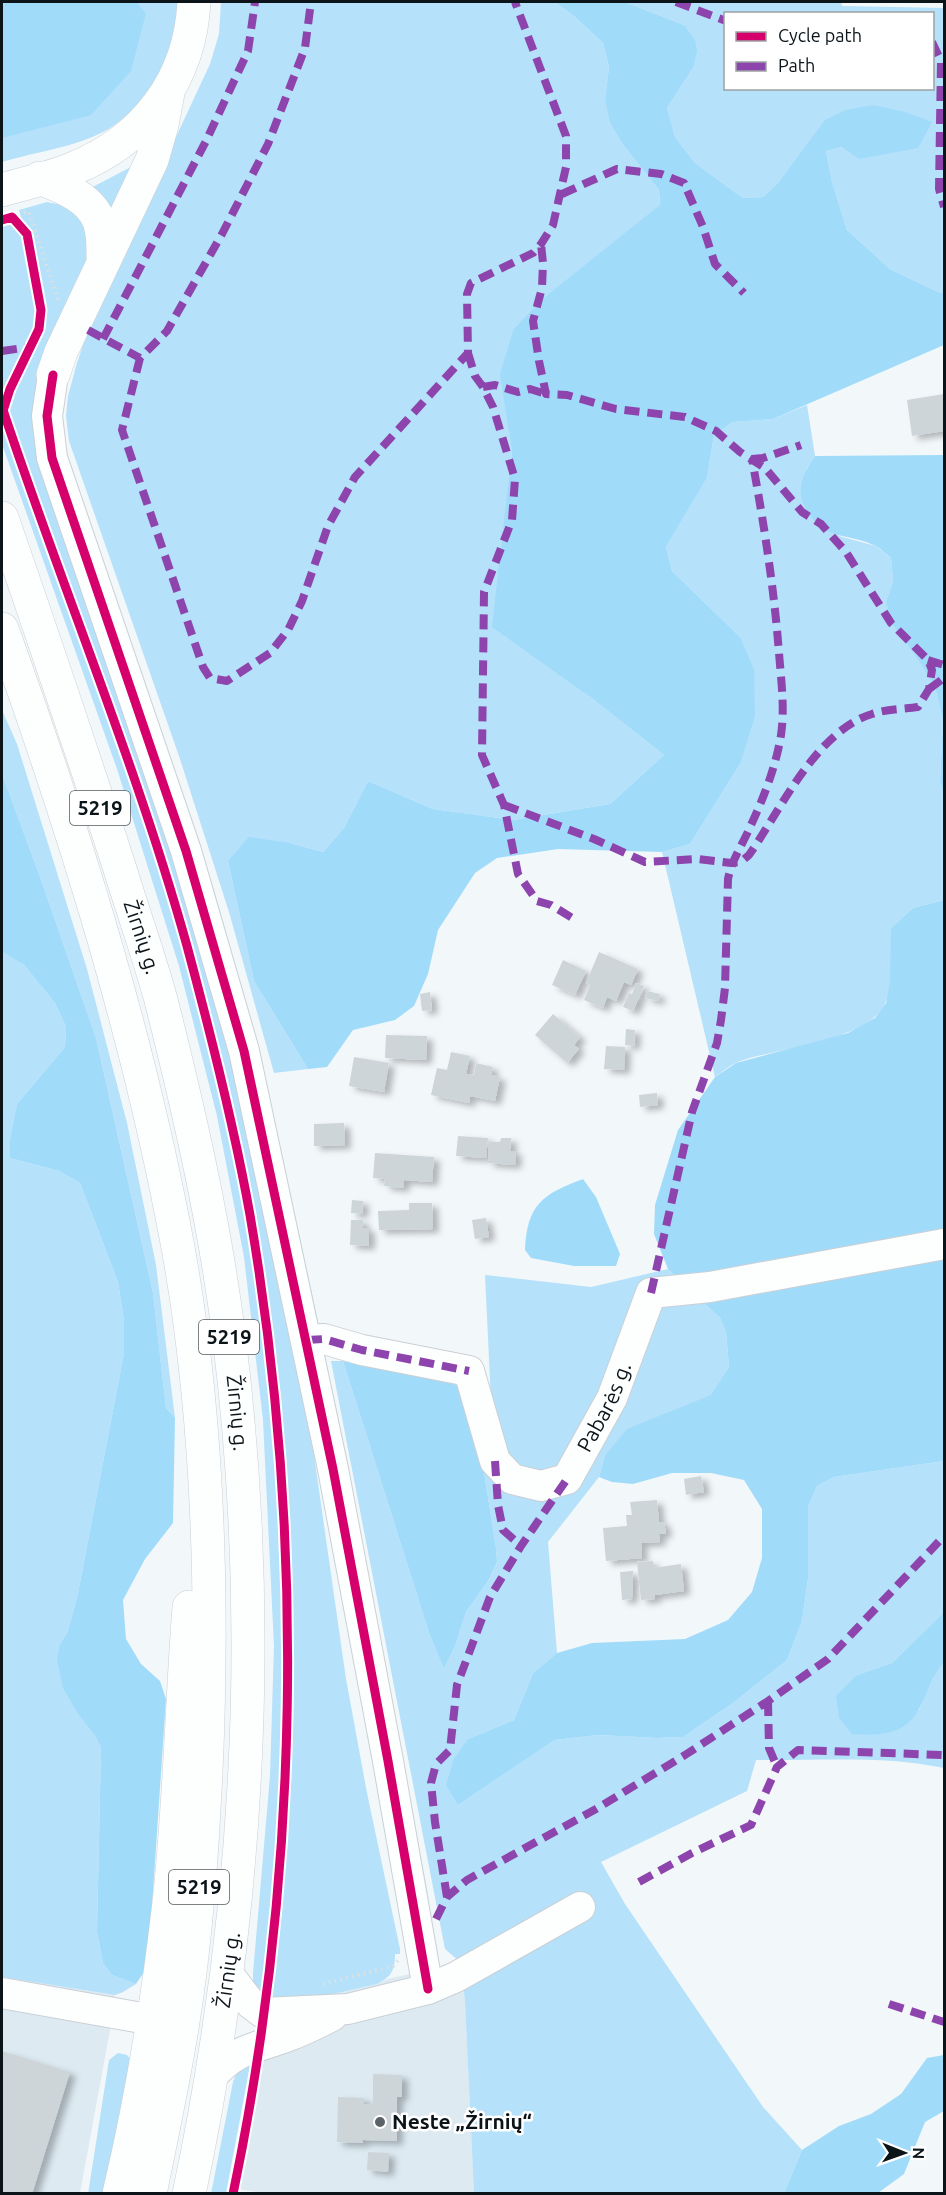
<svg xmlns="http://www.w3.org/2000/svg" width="946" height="2195" viewBox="0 0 946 2195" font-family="Ubuntu,sans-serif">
<defs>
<filter id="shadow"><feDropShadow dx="6" dy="4" stdDeviation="3" flood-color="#0004"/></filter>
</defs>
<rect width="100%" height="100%" fill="#f2f7fa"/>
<!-- built -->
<path fill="#ddeaf2" d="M461 1963 465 2002 474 2193 268 2194 237 2189 271 2004H290L377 1984 387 1979Z
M2 1977 115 1995 113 2014 80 2193H2Z"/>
<!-- green -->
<path fill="#b5e1fa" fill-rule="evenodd" d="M137 2H178C178 17 176 32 171 47 160 79 134 117 103 132 72 148 35 152 2 162V138L146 13Z
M221 2H555L575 17 603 43 609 67 605 99 624 146 659 190 660 206 542 299 514 328 508 421 512 451 504 531 589 696 664 755 610 804 513 820 433 809 368 781 344 828 323 852 290 843 228 861 254 981 308 1069 274 1073 229 912 179 756 69 441 66 416 68 396 77 363 93 315 210 64 219 34Z
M625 2H841L842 6 944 8V293L938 292 890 269 847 230 832 182 826 151 842 147 873 105 779 182 763 197 743 198 695 163 675 137 667 108 693 68 684 25ZM726 14H932V88H726Z
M142 157 112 223 87 190 129 168Z
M47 202C80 208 81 214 93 243L45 480 174 863 221 1022 241 1103 314 1455 346 1679 367 1793 400 1949V1954H395C395 1970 392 1976 377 1984L290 2004H271L253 1989V1973L270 1776 274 1646 263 1420 244 1257 217 1116 179 966 117 769 2 444V227L22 221 19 210Z
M807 405 815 456 806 470 839 536 876 546 891 558 893 582 886 601 935 687 943 721 940 779 944 796V900L913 908 891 928C891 951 894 979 886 1001 873 1041 774 1048 738 1062 730 1065 722 1072 715 1077L662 852 690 844 740 764V637L672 571 666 547 707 478 714 435 733 422 773 419Z
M67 454 214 890 261 1058 319 1326H317Z
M2 710 17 744 87 969 127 1123 156 1265 175 1418 166 1408 153 1293 96 1038 39 874 2 774Z
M2 952 24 965 55 1003 66 1027 65 1047 17 1104 10 1158 59 1171 80 1183 118 1282 124 1321V1353L77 1598 67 1633 60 1644 80 1717 96 1735 101 1747 97 1932 103 1963 112 1975 136 1984 123 1992 115 1995 2 1977Z
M668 1269 720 1318 726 1332 729 1367 712 1395 627 1430 605 1455 599 1477 548 1542 557 1653 533 1673 514 1720 468 1739 458 1805 555 1740 598 1735 657 1738 683 1737 733 1703 787 1660 802 1621 808 1579V1507L817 1486 834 1477 944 1461V1612L892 1663 857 1675 919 1710 935 1673 944 1663V1768C884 1755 818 1761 756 1760L747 1791 601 1862 625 1904 763 2107 802 2150 784 2193H474L465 2002 461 1963 445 1949 331 1361H343L430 1636 444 1667 455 1646 466 1612 488 1581 497 1562 496 1548 473 1402 491 1401 485 1275 591 1287Z
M326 1362 341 1431 435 1932 325 1364Z
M118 2053 127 2055 131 2060 105 2193 88 2194 109 2060Z
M251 2060 226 2193 211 2194 233 2082 236 2074Z"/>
<!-- forest -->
<path fill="#a1dbfa" d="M2 2H137L146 13 131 71 91 115 2 138Z
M555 2H625L684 25 695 40 697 51 693 68 667 108 675 137 695 163 743 198 763 197 779 182 825 120 846 110 873 105 905 112 932 122 918 148 859 159 842 147 826 151 832 182 847 230 890 269 938 292 944 293V345L773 419 733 422 714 435 707 478 666 547 672 571 740 637 754 670 755 716 740 764 690 844 662 852 558 849 497 858 475 873 438 930 428 974 414 1006 395 1020 353 1030 327 1067 308 1069 254 981 228 861 249 837 290 843 323 852 344 828 368 781 433 809 513 820 610 804 664 755 589 696 492 627 512 451 500 374 514 328 542 299 660 205 659 190 624 146 610 122 605 99 609 67 603 43 575 17Z
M944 455V796L940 780 943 721 935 687 916 656 892 624 886 601 893 582 891 558C886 554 881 549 876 546 847 532 823 542 805 507 795 489 804 472 815 456Z
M2 774 39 874 96 1038 153 1293 166 1408 175 1418 173 1523 145 1559 123 1600 126 1639 141 1664 160 1681 166 1699 150 1936 146 1969 136 1984 112 1975 103 1963 97 1932 101 1747 95 1735 80 1717 63 1688 57 1660 60 1644 67 1633 77 1598 124 1353V1321L118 1282 80 1183 59 1171 10 1158V1142L17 1104 65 1047 66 1027 55 1003 24 965 2 952Z
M944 900V1461L834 1477 817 1486 808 1507V1579L802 1621 787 1660 733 1703 683 1737 657 1738 598 1735 555 1740 458 1805 446 1785 454 1759 468 1739 514 1720 533 1673 557 1653 592 1643 685 1639 728 1620 752 1592 762 1558V1509L744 1480 711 1473H672L633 1484 612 1482 599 1477 605 1455 627 1429 711 1395 729 1367 726 1332 720 1318 668 1269 654 1234 655 1205 678 1130 715 1077 736 1063 848 1033 875 1018 886 1003 890 981 891 928 913 908Z
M583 1179 596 1197 620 1254 616 1266H574L531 1258 525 1250C527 1204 543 1194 583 1179Z
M343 1361 450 1381 462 1389 473 1402 496 1548 497 1562 488 1581 466 1612 455 1646 444 1668 430 1636Z
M944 1612V1663C930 1677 929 1692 919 1709 905 1735 879 1736 852 1734L839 1718 836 1696 857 1675 892 1663Z
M944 2055V2111L925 2122 904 2174 878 2193H784L802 2150 839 2126 871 2114 901 2094 927 2058Z"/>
<!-- building -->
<path fill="#ced5d9" filter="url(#shadow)" d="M944 394V431L912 436 907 400Z
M599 952 638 969 631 985 624 982 616 1001 607 997 603 1008 584 1000 590 985 586 983Z
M563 960 586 971 575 995 552 985Z
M636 983 644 986 633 1011 623 1007 629 993 632 994Z
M647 991 660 994 658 1001 645 998Z
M430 992 432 1010 422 1011 420 994Z
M553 1014 580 1037 574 1045 579 1049 567 1063 535 1035Z
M626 1029 635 1030 634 1046 625 1045Z
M386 1035 427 1036 426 1060 385 1058Z
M606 1046 625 1047 624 1070 604 1069Z
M451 1052 470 1056 466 1074 474 1075 476 1063 493 1067 491 1075 500 1077 495 1101 470 1096 469 1103 431 1095 437 1068 447 1070Z
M354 1057 389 1063 384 1092 349 1086Z
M657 1093 658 1105 640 1107 639 1095Z
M344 1123 345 1145 314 1146V1124Z
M458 1136 488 1138 486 1158 456 1156Z
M501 1138H511L510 1151H516L515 1165 488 1163 489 1142H500Z
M375 1153 434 1157 432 1182 404 1180 403 1188 384 1186 385 1179 373 1178Z
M352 1200 363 1201 362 1214 351 1213Z
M409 1203H432L433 1229 379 1230 378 1211 409 1210Z
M486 1218 489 1237 475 1239 472 1220Z
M351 1220H363V1228H369V1246L350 1245Z
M701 1476 704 1492 686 1495 684 1479Z
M657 1500 659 1522H664L666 1534H659L660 1542 641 1543 642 1558 606 1561 603 1528 627 1526 626 1515H632L630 1502Z
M653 1561V1568L681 1564 684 1591 655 1595V1599L641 1600 637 1562Z
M633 1571 632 1599 622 1600 620 1572Z
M2 2051 70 2072 32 2194H2Z
M373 2074 402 2075V2097H397V2141L363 2140V2143L337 2142 338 2097 364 2098V2104H373Z
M368 2152 389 2153 388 2172 367 2170Z"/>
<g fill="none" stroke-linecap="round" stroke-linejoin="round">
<defs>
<g id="minor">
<path d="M53 375 47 416 52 458 186 851 244 1051 333 1469 388 1761 428 1989"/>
<path id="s1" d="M307 1340 324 1339 362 1350 469 1371 495 1461 512 1479 541 1486 567 1479 612 1398 651 1293 710 1287 944 1244"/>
<path d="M228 1974 251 2004 263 2013 348 2009 428 1989 456 1977 580 1907"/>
<path d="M2 1993 153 2020"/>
<path d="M213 2075C239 2047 255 2049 288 2036 303 2031 318 2023 332 2016"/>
</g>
<path id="major" d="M40 178C62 187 90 197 99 221 104 234 103 250 103 263
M2 190C25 183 50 178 72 169 145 140 190 80 194 2
M53 375 61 352 152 160 162 125 168 93"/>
<g id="highway">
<path id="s2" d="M2 518C42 634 82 751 120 869 133 912 149 956 161 1000 189 1111 215 1224 229 1337 265 1625 249 1911 189 2194"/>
<path d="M2 629C75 832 140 1040 179 1253 208 1416 213 1584 207 1749 203 1842 197 1936 182 2028 173 2084 161 2139 150 2194"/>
<path d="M119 2194C141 2101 157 2006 168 1911 180 1810 181 1708 189 1607"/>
</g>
</defs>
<!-- minor casing -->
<use href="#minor" stroke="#cad0d5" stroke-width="32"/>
<!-- major casing -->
<use href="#major" stroke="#cad0d5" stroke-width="34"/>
<!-- highway casing -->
<use href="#highway" stroke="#cad0d5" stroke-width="34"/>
<!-- path -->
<path stroke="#dee0e1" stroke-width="4" stroke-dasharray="1.5 4.5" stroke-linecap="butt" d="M24 213 29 212 58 300
M323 1984 393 1966 399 1959"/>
<!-- minor -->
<use href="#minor" stroke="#fdfefe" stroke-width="30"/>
<!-- major -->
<use href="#major" stroke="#fdfefe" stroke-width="33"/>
<!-- highway -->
<use href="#highway" stroke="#fdfefe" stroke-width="33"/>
<!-- quiet -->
<path stroke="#8e44ad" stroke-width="8" stroke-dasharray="15 8" stroke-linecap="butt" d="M676 2 726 21
M932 42 941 61 939 189 944 207
M562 194 617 169 661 174 684 183 703 227 715 264 744 293
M88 330 140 358 167 331 222 234 268 144 305 48 311 2
M103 339 206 141 248 51 255 2
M2 351 30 347
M468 353 475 376 483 387 493 407 515 479 512 520 484 592 482 755 504 805 518 874 537 901 551 905 574 919
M140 358 122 430 203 667 210 678 227 681 270 653 288 630 302 601 328 526 355 477 468 353 467 294 471 283 533 253 541 244 553 225 566 167V136L515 2
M483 387 495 385 518 392 530 389 546 394
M752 459 763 458 801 445
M928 660 944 665
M929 689 944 678
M504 805 594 839 645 862 697 859 731 863 741 862 749 855C780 811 816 731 872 714 886 709 903 709 918 707L929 689 932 670 928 660 891 623 846 552 821 524 802 512 765 468 740 452 716 431 685 417 616 409 567 395 546 394 539 361 533 321 542 288 543 263 541 244
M651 1293 692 1112 717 1043 721 1020 725 988 728 879C732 859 743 844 751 825 764 797 776 766 781 735 785 708 781 679 779 653 774 588 764 524 752 459
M307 1340 324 1339 362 1350 469 1371
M495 1461 498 1505 503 1530 521 1546
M768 1701 769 1748 777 1767
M639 1882 692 1853 751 1825 777 1767 798 1750 944 1755
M447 1897 435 1822 431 1783 436 1764 450 1750 457 1685 490 1597 521 1546 567 1479
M436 1919 447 1897 467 1880 596 1809 685 1755 768 1701 828 1659 944 1536
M889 2004 944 2022"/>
<defs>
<path id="cycleway" d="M2 220 12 217 27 234 41 310 39 329 10 389 3 411
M53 375 47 416 52 458 186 851 244 1051 333 1469 388 1761 428 1989
M2 407C62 588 136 763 187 946 211 1035 234 1125 250 1215 305 1537 300 1873 233 2194"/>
</defs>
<!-- cycleway casing -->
<use href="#cycleway" stroke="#fff" stroke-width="13"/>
<!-- cycleway -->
<use href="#cycleway" stroke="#d6006c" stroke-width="9"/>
</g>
<!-- markers -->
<circle fill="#5c6368" stroke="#fff" stroke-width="2" cx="380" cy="2122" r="6"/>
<g text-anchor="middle" stroke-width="5" stroke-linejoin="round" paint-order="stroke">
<!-- shield labels -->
<g fill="#fff" stroke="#545a5e" stroke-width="1.5">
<rect x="70" y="791" width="60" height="34" rx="4.5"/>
<rect x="199" y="1320" width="60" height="34" rx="4.5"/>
<rect x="169" y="1870" width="60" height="34" rx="4.5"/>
</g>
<g font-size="20" font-weight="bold" fill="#0b1419">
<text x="100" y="815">5219</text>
<text x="229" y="1344">5219</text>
<text x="199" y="1894">5219</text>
</g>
<!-- street labels -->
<g font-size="21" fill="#0b1419" stroke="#fff">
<text dy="7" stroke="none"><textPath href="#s2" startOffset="442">Žirnių g.</textPath></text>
<text dy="7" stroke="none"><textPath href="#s1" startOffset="422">Pabarės g.</textPath></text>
<text dy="7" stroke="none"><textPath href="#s2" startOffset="928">Žirnių g.</textPath></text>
<text transform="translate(228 1970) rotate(-82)" y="7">Žirnių g.</text>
</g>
<!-- poi labels -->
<g font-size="21" font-weight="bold" fill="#0b1419" stroke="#fff" text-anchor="start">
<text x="392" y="2129">Neste „Žirnių“</text>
</g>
</g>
<!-- border -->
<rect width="946" height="2195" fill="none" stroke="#0b1419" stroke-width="6"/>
<!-- legend -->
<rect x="724" y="12" width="210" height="78" fill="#ffffff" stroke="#9da1a3" stroke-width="1.5"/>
<rect x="736" y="32" width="30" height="9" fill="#d6006c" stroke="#9da1a3" stroke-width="1.5"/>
<text x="778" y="42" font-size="18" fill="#0b1419">Cycle path</text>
<rect x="736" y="62" width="30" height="9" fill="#8e44ad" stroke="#9da1a3" stroke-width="1.5"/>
<text x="778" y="72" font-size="18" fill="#0b1419">Path</text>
<!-- north arrow -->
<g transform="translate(904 2153) rotate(91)" stroke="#ffffff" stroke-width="4.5" paint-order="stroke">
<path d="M0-4.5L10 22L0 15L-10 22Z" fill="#0b1419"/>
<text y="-9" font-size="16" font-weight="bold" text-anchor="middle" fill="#0b1419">N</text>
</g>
</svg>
